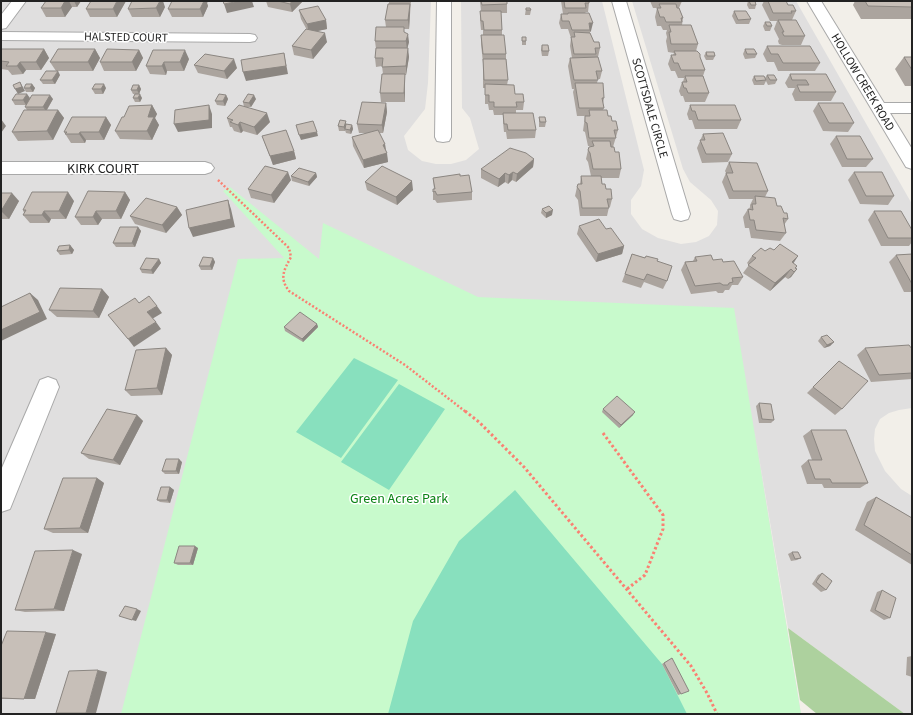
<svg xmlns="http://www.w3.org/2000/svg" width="913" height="715" viewBox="0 0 913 715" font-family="'Source Sans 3',sans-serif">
<rect width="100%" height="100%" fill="#f2efe9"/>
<!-- residential -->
<path fill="#e0dfdf" d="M1 1H431L428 83 425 109 404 136 408 150 422 161 436 164H451L466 160 479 149 470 118 462 108 461 1H602L644 170 641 186 631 200V214L642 229 658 238 681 244 696 242 709 236 717 225 718 211 711 200 690 182 683 169 632 1H796L912 204V408L899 410 889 413 880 419 875 429 874 439 875 451 885 471 901 489 912 496V714H905L788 628 754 428 801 714H1Z"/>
<!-- forest -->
<path fill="#add19e" d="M788 628 905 714H817L800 700Z"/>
<!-- park -->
<path fill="#c8facc" d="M230 187 319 259 323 223 478 297 734 308 801 714H121L238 259 284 258 223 191Z"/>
<!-- pitch -->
<path fill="#88e0be" d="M354 358 398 380 341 458 296 432Z
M399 384 445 409 389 490 341 462Z
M515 490 662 664 687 714H388L413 621 459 541Z"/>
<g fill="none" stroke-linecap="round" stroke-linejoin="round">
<defs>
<path id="minor" d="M12 1H26L6 28 1 29V15Z
M437 1H451V137L449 141 443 142 437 141 435 137Z
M612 1H626L690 214 688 219 681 221 674 219 672 214Z
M807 1H821L884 103H912V113H890L912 149V169L906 167Z
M1 32 250 34 255 35 257 38 255 41 250 42 1 40Z
M1 162H205L211 164 214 168 211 172 205 174H1Z
M48 377 56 380 59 387 10 509 1 512V470L40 380Z"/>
</defs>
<!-- minor casing -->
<use href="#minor" stroke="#a9a9a9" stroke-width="2"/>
<!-- path-far1 -->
<path stroke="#fa8072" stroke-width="2.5" stroke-dasharray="2 2" stroke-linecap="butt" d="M218 180 289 248 291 257C284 270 279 278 289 291L405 365 466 412"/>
<!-- path -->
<path stroke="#fa8072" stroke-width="3" stroke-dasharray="2.5 2.5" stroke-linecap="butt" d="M465 411 479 422 524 467 691 666 707 693 717 714
M603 433 663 515V529L645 575 627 589"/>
<!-- minor -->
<use href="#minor" fill="#fff" fill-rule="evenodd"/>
</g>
<!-- wall -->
<path fill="#aba49e" d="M46 1H81L77 7H72L65 17H46L41 8Z
M126 1 117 17H90L86 9Z
M208 1 207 3 208 6 203 17H172L168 9Z
M266 1H303L292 12 268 7Z
M389 1H411L409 29H404V33L409 42 407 48 409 57 406 75H405V102H381L380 93 383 74 382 66 376 67 375 58 376 49 375 41 386 27 385 20 389 4Z
M480 1H507V13H501L502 30V35L506 54V59L508 80 507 85 515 94 524 102 523 110H516V113L536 130 535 138 507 139 506 132H504L503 122V115H494L493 110H489L488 104H485V88H483V63L481 44V35H483V30H481L480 20V11H481Z
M561 1H589V3L588 12H586L585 13 591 31 590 32V33L594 42 600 48 598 57H595L602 71 600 79H598L597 83 604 98 603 104 604 108 603 110 618 130 613 147H611L615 152 621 169 619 178H601L602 184 612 199 610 207H609L607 216H580L578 200 575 196 577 187 580 184 581 176H591L588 162 586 159 588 150 591 146H588L585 132 583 131 585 116H577L573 92 574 89H572L568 66 570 58H572L570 46 571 38 568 29H561L559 23 561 14H563Z
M650 1H682L679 8 683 18 682 25 698 44 696 51 700 57 705 70 703 76 709 93 705 102H685L683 96H681L679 91 682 82H683L684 78H678L675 71H671L668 64 671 55H673L674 53 668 52 666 41 667 37 666 33 667 30H663L661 26H657L655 17 657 8H653Z
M748 1H755L756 5 755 9H749L747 5Z
M764 1H786L788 5 796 11 792 20H789L805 36 801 45H782L779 44 778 41 779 39 774 29 777 21H770L762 5Z
M855 1H912V19H861L853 5Z
M165 7 160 17H132L128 9Z
M526 8 531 10 530 15H525Z
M299 10 326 20 327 29 316 31 327 42 313 59 294 55 292 46 307 30 301 19Z
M734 11 751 19 749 24H736L732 16Z
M765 22 772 26 770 31H765L763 26Z
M522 37H526V45H522Z
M542 45 549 51 548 56H542L541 50Z
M767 46 820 63 815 71H778L774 62H767L763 54Z
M44 49 49 58 41 70H26L23 74 12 75 8 70 1 69V50Z
M95 49 100 58 93 71H56L50 62Z
M745 49 757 54 755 58 745 59 743 54Z
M139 50 143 58 136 71H104L100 62Z
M153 50 189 59 184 71H167L166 75 150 74 146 66Z
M706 52 715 56 713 60H706L704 56Z
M904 57H912V86H905L895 69Z
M194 65 237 68 227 79 198 73Z
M790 74H826L836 92 831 101H795L792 94 795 88H788L785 83Z
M60 75 55 84H43L40 80Z
M767 75 777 80 775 84 768 85 766 81 764 85H754L752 80 754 76 765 78Z
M32 84 35 88 33 92H26L24 88Z
M139 85 141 89 139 94H133L131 90Z
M106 88 103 94H95L92 89Z
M135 94 142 98 140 102H135L133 98Z
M226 95 228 99 225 106 217 105 215 101Z
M30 98 53 99 47 110H58L64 118 53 140 18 141 12 132 27 110 25 107 26 105H15L12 100Z
M256 99 251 107H244L243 102Z
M386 103 387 112 383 133H379L385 144 388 162 364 168 353 146 352 137 369 133H359L357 124Z
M818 103 854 123 848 132 823 131 813 111Z
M152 105 157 114 155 118 159 125 152 140 120 139 115 131 124 117Z
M690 105 741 120 737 129H695L692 120H689L687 114Z
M106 117 111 125 104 140H86L85 143H71L64 132Z
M539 117 546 122 545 127H539Z
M227 118 270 122 257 135 243 131 241 133 234 131 232 127H230Z
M346 121V124L352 125 353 129 351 134 346 133 345 130V131H339L338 126Z
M703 134 732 154 728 162 702 163 697 148Z
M262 136 294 151 296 159 273 165Z
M836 136 873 159 866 167H842L830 144Z
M534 159 533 167 516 182 512 180 508 184 505 182 498 187 481 178V169Z
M729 162 768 191 765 197 777 206 784 213 788 219 784 225 786 233 780 241 751 238 749 228H745L743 217 748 209H749L750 207V205L753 199H729L722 182 726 173 725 171Z
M854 172 894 196 888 205 860 204 848 180Z
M316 173 317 177 309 186 292 181 291 176Z
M460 176 472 192V200L437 203 435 200H433V189H434L433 178Z
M291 180 274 203 251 198 248 189Z
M365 182 413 190 397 205 367 190Z
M125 192 130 200 121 219H102L98 225H81L75 217Z
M1 193 19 201 9 219H1Z
M74 201 66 219H51L49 223H30L23 215 24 213 23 210Z
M177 207 182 215 166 233 135 224 130 216Z
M542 209 552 215 546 218 541 213Z
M874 211 912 230V242L909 246H881L868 220Z
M579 226 606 229 624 246 622 254 596 262 577 234Z
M138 227 141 231 135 247H116L113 243Z
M70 245 74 250 72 254 60 255 57 251Z
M774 250 798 256 793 263 797 266 796 268 797 269 791 277 788 279 785 277 770 291 743 273 749 265 747 263 752 256 765 251Z
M632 254 657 261 667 281 663 289 644 282 641 288 622 282Z
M912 254V292H904L889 262 896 255Z
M695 257 723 262 743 277 738 285H732L729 290H725L723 293H718L716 291 691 294 681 270 685 262 693 261Z
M213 258 215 262 212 270H201L199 266Z
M159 259 161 263 153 274 142 273 140 269Z
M102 289 109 297 99 318 57 317 49 310Z
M317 324 318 327 303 342 285 331 284 327Z
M821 337 834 342 830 346 824 348 818 341Z
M166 348 172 355 162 395 131 396 125 390Z
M865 348 912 349V379L871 382 857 355Z
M832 368 842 409 835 415 807 393Z
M759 403 774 420 771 423H759L756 406Z
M603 409 633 415 619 428 602 412Z
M137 415 143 421 120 465 89 459 81 453Z
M811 430 868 483 860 488H824L822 484H807L801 466 808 460H812L803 436Z
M182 462 179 474H165L162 471Z
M97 478 104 483 88 533H53L44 529Z
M170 487 174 490 170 503 160 502 157 500Z
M876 497 912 518V565L855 530 867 502Z
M198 548 193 565H178L174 563Z
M792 552 801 558 797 560 791 561 788 554Z
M82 554 64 611 25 612 15 610Z
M822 573 826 590 821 592 812 584 818 575Z
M882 590 890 618 884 620 870 611 877 592Z
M56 634 35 699H1V646Z
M912 656V677L906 675 907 657Z
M672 658 681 694 678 695 662 664Z"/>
<!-- shaded-wall -->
<path fill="#8b8681" d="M65 1H69L72 7 65 17 61 8Z
M74 1H81L77 7Z
M117 1H126L117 17 113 9Z
M160 1H163L165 7 160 17 156 8Z
M204 1H208L207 3 208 6 203 17 200 9Z
M240 1H252L254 7 227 13 224 4Z
M292 1H303L292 12 290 4Z
M410 4V12L409 29 408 20Z
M326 20 327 29 309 33 307 24Z
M589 23H593L591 31 590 32V30Z
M325 33 327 42 313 59 311 50Z
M408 34 409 42 407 50 406 41Z
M408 48 409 57 406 75V66Z
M44 49 49 58 41 70 36 62Z
M95 49 100 58 93 71 88 62Z
M139 50 143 58 136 71 132 62Z
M185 50 189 59 184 71 180 62Z
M284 53 288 74 246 81 243 72Z
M234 59 237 68 227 79 224 71Z
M20 62 26 70 23 74 17 66Z
M164 62 167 71 166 75 162 66Z
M58 71 60 75 55 84 52 80Z
M405 74V102L404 93Z
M20 82 25 91 18 94 15 89Z
M32 84 35 88 33 92 30 88Z
M104 84 106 88 103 94 101 89Z
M139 85 141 89 139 94 137 90Z
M27 94 30 98 26 105 23 100Z
M140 94 142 98 140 102 138 98Z
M50 95 53 99 46 111 43 107Z
M226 95 228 99 225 106 223 101Z
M254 95 256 99 251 107 249 103Z
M386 103 387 112 383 133 382 125Z
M152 105 157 114 155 118 159 125 152 140 147 131 148 117Z
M209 105 212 114V128L178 132 174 124Z
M58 110 64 118 53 140 47 131Z
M267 113 270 122 257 135 254 127Z
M106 117 111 125 104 140 99 132Z
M1 119 6 126 1 133Z
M346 121V125L345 131 344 127Z
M240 122 243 131 241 133 238 125Z
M352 125 353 129 351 134 350 130Z
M80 132 86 140 85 143 79 134Z
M317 132 318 136 301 140 299 135Z
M385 144 386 153 383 145Z
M294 151 296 159 273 165 270 156Z
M387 153 388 162 364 168 363 160Z
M534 159 533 167 516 182 517 174Z
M288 172 291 180 274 203 271 195Z
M513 172 512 180 508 184 509 175Z
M316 173 317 177 309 186 308 182Z
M505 173V182L498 187 499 179Z
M412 181 413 190 397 205 396 197Z
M68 192 74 201 66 219 59 211Z
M125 192 130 200 121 219 116 211Z
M12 193 19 201 9 219 1 211Z
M228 200 231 209 235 227 193 237 189 228Z
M177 207 182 215 166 233 162 225Z
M553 210 552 215 546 218V213Z
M44 211 51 219 49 223 42 215Z
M96 211 102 219 98 225 93 217Z
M138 227 141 231 135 247 132 243Z
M70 245 74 250 72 254 69 250Z
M624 246 622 254 596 262 598 254Z
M798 256 793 264 792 262Z
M213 258 215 262 212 270 210 266Z
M159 259 161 263 153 274 151 270Z
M791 269 785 277 770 291 775 283Z
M797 269 791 277 788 279 794 272Z
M102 289 109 297 99 318 93 311Z
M30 293 38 300 47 319 1 341V330Z
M157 306 162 313 152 319 147 312Z
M156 322 161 329 134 347 128 339Z
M317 324 318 327 303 342 302 339Z
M834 342 830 346 824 348 827 345Z
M166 348 172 355 162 395 157 388Z
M635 412 633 415 619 428 621 425Z
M137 415 143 421 120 465 113 460Z
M179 459 182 462 179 474 176 471Z
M97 478 104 483 88 533 80 528Z
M170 487 174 490 170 503 167 500Z
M195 546 198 548 193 565 190 563Z
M73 550 82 554 64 611 54 609Z
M137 609 141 611 136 621 132 620Z
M46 632 56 634 35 699H24Z
M98 670 107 672 96 713H86Z"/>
<!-- building -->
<path fill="#c7bfb8" stroke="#8b8681" d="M46 1H65L61 8H41Z
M91 1H117L113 9H86Z
M132 1H160L156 8 128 9Z
M172 1H204L200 9H168Z
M223 1H240L224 4Z
M278 1H292L290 4Z
M481 1H507V4L482 5Z
M564 1H589V3H585L586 8H565Z
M749 1H755L756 5H751Z
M768 1H786L788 5H793L796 11H791L792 13H773Z
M865 1H912V7L868 6Z
M388 4H410L408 20H385Z
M659 4H676L677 8H679L683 18H681L682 22H666L664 17H660L657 8H661Z
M318 6 326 20 307 24 299 10Z
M526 8H530L531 10H526Z
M480 11H501L502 30H484L483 21H481Z
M734 11H746L751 19 738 20Z
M568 13H589L593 23H589L590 30H572L569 21H562L561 14H568Z
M778 20H796L805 36H784L782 32H784Z
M765 22H770L772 26H767Z
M669 25H691L698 44H671L669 32H671Z
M376 27H404V32L408 34 406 41H375Z
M306 29 325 33 311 50 292 46Z
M574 32 590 33 594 42H599L600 48H595L596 54H574L571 37H575Z
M481 35H504L506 54H483Z
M522 37H526V41H522Z
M542 45H548L549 51H542Z
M767 46H810L820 63H783L778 54H771Z
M376 48H408L406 66 382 67 383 58H375Z
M1 49H44L36 62H20L17 66H6L9 62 1 61Z
M58 49H95L88 62H50Z
M107 49 139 50 132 62H100Z
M745 49H754L757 54H747Z
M153 50H185L180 62H164L162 66H146Z
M674 51H697L700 54V57L705 70H681L678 63H674L671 55H676Z
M706 52H714L715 56H707Z
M284 53 286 66 243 72 241 60Z
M205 54 234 59 224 71 194 65Z
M598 57 602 71H596L598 80H574L570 58Z
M904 57H912V70Z
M483 59H506L508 80H484Z
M46 71H58L52 80H40Z
M382 74H405L404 93H380Z
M790 74H826L836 92H800L797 85H809L806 80H792Z
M767 75H774L777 80H770Z
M685 76H703L709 93H688L686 88H684L682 82H687Z
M754 76H764L766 80 756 81Z
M20 82 22 87 15 89 13 85Z
M575 83H603L604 98H602L604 108H579Z
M26 84H32L30 88H24Z
M95 84H104L101 89H92Z
M485 84 514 85 515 94H523L524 102H516L517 107H494V102H489V95H485Z
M133 85H139L137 90H131Z
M16 94H27L23 100H12Z
M135 94H140L138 98H133Z
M219 94 226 95 223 101H215Z
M248 94 254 95 249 103 243 102Z
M32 95H50L43 107H25Z
M362 102 386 103 382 125 357 124Z
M818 103H843L854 123H829Z
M152 105 148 117H154L147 131H115L122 117H124L129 106Z
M209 105V120L174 124 175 110Z
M239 105 267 113 254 127 240 122 238 125 230 122 233 120 227 118Z
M690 105H735L741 120H698L695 111H692Z
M24 110H58L47 131 12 132Z
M589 110H607L608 116H611L612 121H616L618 130H614L616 138H589L587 123 585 122V116H590Z
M503 113H533L536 130H508L507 124H504Z
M72 117H106L99 132H80L79 134H65L67 132H64Z
M539 117H545L546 122H540Z
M340 120 346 121 344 127 338 126Z
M313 121 317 132 299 135 296 125Z
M346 124 352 125 350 130 345 129Z
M286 130 294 151 270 156 262 136Z
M378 130 385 144 383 145 387 153 363 160 352 137Z
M723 133 732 154H706L700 140H705L703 134Z
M836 136H860L873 159H847Z
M592 141H610L611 147H614L615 152H619L621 169H593L590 153 588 150 589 147 594 146Z
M510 148 526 153 534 159 517 174 513 172 509 175 505 173 499 179 481 169Z
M729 162 757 163 768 191H733L726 173H733Z
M265 166 288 172 271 195 248 189Z
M382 166 412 181 396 197 365 182Z
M299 168 316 173 308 182 291 176Z
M854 172H882L894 196H866Z
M460 174V176L469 175 472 192 437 195 435 191 433 192V189H435L433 178Z
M581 176H601L602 184H605L606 189H611L612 199H607L609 208H582L580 191 577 187 578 184H582Z
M88 191 125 192 116 211H96L93 217H75Z
M32 192H68L59 211H44L42 215H23L26 210H23Z
M1 193H12L1 211Z
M755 196 775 198 777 206H781L784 213H787L788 219 783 218 786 233 756 230 754 220H750L748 209 753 210 752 204H756Z
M146 198 177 207 162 225 130 216Z
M228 200 231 219 189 228 186 210Z
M549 206 553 210 546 213 542 209Z
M874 211H901L912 230V238H888Z
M599 219 606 229 611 228 624 246 598 254 579 226Z
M120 227H138L132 243H113Z
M780 244 798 256 792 262 797 266 795 268 797 269 794 272 791 269 775 283 748 265 756 258 752 256 761 248 765 251 770 248 774 250Z
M70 245 69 250 57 251 59 246Z
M632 254 645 258 646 256 658 259 657 261 672 266 667 281 647 274 644 280 625 274Z
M912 254V284L896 255Z
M711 255 713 260 722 259 723 262 734 261 743 277 732 278 733 282 729 283 728 285H723L720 283 695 286 685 262 697 261 695 257Z
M203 257 213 258 210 266H199Z
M146 258 159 259 151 270 140 269Z
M60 288 102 289 93 311 49 310Z
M30 293 40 312 1 330V307Z
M149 296 157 306 147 312 156 322 128 339 108 315 135 298 139 303Z
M300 312 317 324 302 339 284 327Z
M827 335 834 342 827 345 821 337Z
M909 345 912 349V373L879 375 865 348Z
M166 348 157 388 125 390 136 350Z
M839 361 868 381 842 409 813 387Z
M617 396 635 412 621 425 603 409Z
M759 403 771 404 774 420 762 419Z
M107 409 137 415 113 460 81 453Z
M811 430H846L868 483H832L830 479H815L808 460H822Z
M166 459H179L176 471H162Z
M63 478H97L80 528 44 529Z
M161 487H170L167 500H157Z
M876 497 912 518V555L864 525Z
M179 546H195L190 563H174Z
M73 550 54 609 15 610 35 551Z
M792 552H798L801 558 795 559Z
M822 573 832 581 826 590 816 582Z
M882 590 896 598 890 618 875 610Z
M125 606 137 609 132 620 119 616Z
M7 631 46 632 24 699 1 698V646Z
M672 658 689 691 681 694 664 663Z
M98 670 86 713H56L69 671Z"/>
<g text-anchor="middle" stroke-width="3" stroke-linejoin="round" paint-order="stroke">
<!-- far-street labels -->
<g font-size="12" fill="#222" stroke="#fff">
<text transform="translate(126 37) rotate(1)" y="4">HALSTED COURT</text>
<text transform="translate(863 82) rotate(59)" y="4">HOLLOW CREEK ROAD</text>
<text transform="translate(650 108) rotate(74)" y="4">SCOTTSDALE CIRCLE</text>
</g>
<!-- street labels -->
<g font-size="14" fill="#222" stroke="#fff">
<text x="103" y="173">KIRK COURT</text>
</g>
<!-- park labels -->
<g font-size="14" fill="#0c8416" stroke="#fff">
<text x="399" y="503">Green Acres Park</text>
</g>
</g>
<!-- border -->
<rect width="913" height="715" fill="none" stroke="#222222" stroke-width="4"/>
</svg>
